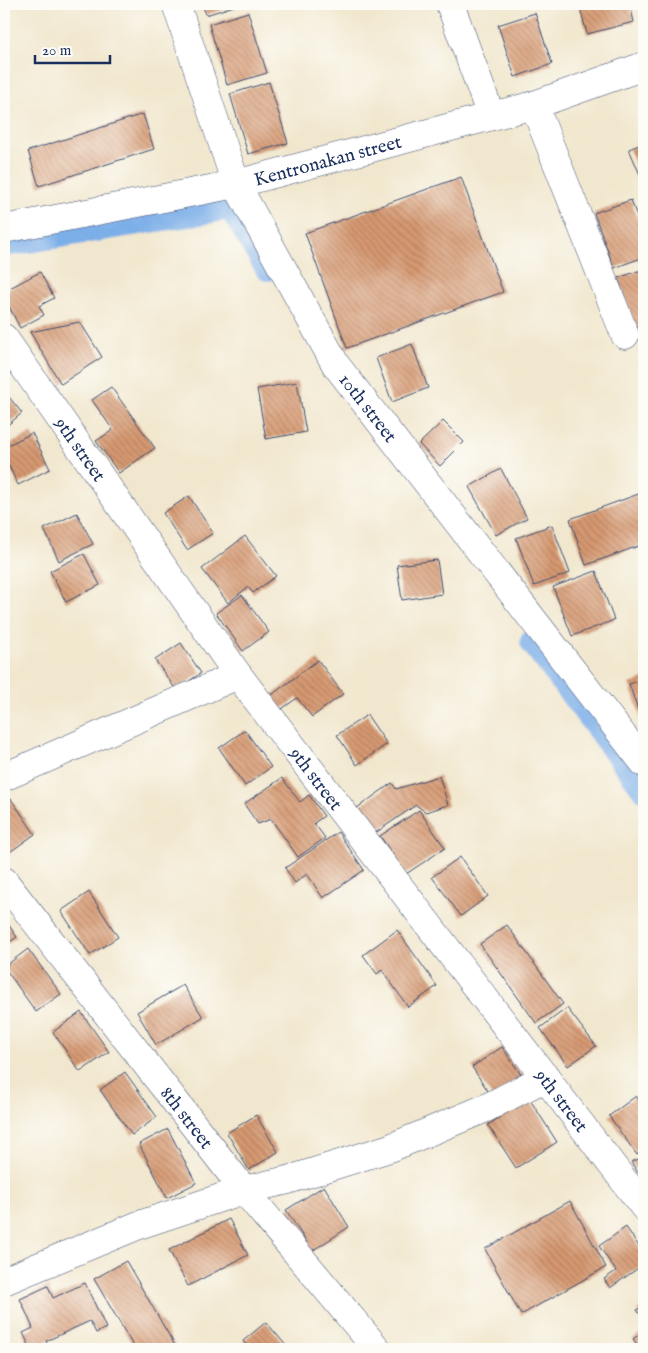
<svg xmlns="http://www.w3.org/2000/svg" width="648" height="1353" viewBox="0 0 648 1353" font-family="'IM FELL English',serif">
<defs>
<pattern id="building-back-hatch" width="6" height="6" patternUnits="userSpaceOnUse" patternTransform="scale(1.25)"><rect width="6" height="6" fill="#d79971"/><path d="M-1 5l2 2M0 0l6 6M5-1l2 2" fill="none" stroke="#ae7d60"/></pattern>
</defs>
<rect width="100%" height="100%" fill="#fdfcf7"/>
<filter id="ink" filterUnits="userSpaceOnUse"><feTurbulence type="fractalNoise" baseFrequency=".02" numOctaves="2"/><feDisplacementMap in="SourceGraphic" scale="10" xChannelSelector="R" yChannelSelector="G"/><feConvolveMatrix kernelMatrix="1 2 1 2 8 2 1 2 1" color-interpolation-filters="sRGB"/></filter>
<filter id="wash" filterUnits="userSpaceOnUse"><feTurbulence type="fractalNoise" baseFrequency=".0096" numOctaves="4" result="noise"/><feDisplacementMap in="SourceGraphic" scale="20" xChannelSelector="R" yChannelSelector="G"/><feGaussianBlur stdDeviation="1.12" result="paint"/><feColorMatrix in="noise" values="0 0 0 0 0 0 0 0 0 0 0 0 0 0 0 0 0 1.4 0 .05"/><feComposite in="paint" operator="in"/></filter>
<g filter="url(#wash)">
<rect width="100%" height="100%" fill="#f1e7ce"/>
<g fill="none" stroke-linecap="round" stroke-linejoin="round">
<!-- canal -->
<path stroke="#7baee8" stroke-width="26" d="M4 244 231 207 268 268
M533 642 644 788"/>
</g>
<g id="blocks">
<!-- building -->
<path fill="url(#building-back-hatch)" d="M202 4H240L206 15Z
M579 4H630L634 22 587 34Z
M248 12 267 73 227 85 209 24Z
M535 13 552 64 515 77 498 25Z
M269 82 288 143 248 154 230 94Z
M143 114 154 149 39 186 28 151Z
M644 143V184L629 149Z
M461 177 503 292 347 348 305 233Z
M631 200 644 236V257L614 268 594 213Z
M644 269V338L640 339 618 278Z
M40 272 54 298 39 306 44 315 20 328 4 297V291Z
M80 322 102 357 61 384 30 332Z
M412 344 428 388 392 402 376 358Z
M4 362 12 373 4 379Z
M297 382 306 432 266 439 257 389Z
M111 387 155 448 119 473 96 441 113 430 92 400Z
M4 391 22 413 4 428Z
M443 421 464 442 440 466 419 444Z
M32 433 50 469 18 485 4 456V447Z
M501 469 527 518 496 535 469 487Z
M644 492V544L586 565 570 519Z
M189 496 213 533 187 550 163 513Z
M77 513 93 544 59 561 44 529Z
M552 525 570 573 534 586 516 538Z
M245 536 276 576 253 593 248 587 228 603 202 569Z
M84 554 100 585 66 602 50 571Z
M437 560 442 594 402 600 397 565Z
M596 571 614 620 572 636 553 587Z
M242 595 269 632 243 651 216 613Z
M181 643 201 673 176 690 155 660Z
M318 660 343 694 312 717 297 698 279 711 269 697Z
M644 679V726L629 684Z
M367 715 387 744 357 765 337 735Z
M245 730 271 767 245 786 219 748Z
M439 776 448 805 426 812 416 805 374 834 357 808 392 783 396 789Z
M282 778 300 802 309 795 324 816 314 823 325 838 298 857 271 819 258 824 244 804Z
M11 799 35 834 10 852 4 843V804Z
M419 810 445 848 406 874 380 836Z
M338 832 364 870 323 898 307 874 295 883 285 868Z
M460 857 488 896 461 916 432 877Z
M89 892 118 937 90 955 61 911Z
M4 918 17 937 4 946Z
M507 925 563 1004 536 1023 480 944Z
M397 930 437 986 408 1007 382 970 377 974 363 955Z
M28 949 61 994 36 1012 4 967Z
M183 985 203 1017 156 1045 137 1012Z
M567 1008 596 1046 568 1066 540 1028Z
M81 1012 109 1052 80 1072 53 1032Z
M502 1047 522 1076 492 1097 472 1067Z
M125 1072 157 1117 132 1135 100 1090Z
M636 1096 644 1107V1149L637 1155 609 1116Z
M529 1098 557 1142 516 1168 488 1125Z
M256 1115 278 1152 249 1170 227 1133Z
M168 1129 196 1183 167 1198 139 1144Z
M644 1157V1182L631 1162Z
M324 1186 349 1227 312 1251 286 1210Z
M570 1201 606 1267 521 1315 485 1249Z
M229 1219 248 1255 188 1286 169 1250Z
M626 1227 644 1254V1264L610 1288 604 1279 616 1271 599 1246Z
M126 1261 177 1349H135L94 1279Z
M85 1283 106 1328 96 1333 90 1321 46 1341 50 1349H31L23 1333 33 1328 20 1299 48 1286 53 1298Z
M644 1305V1320L637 1310Z
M266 1322 289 1349H249L243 1341Z
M644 1331V1349H640L633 1339Z"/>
</g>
</g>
<g filter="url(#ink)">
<use href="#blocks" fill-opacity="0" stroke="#3b4b6f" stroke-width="1"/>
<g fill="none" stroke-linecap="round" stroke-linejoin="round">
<defs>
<g id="minor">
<path id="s1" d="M176 4 236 184 336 365 644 763"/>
<path d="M450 4 491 116"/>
<path d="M534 105 625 335"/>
<path id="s2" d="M4 338 238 675 644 1207"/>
<path d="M4 777 238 675"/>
<path id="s3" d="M4 881 244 1190 377 1349"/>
<path d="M4 1281 139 1225 244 1190 288 1180 390 1148 486 1108 546 1077"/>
</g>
<g id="major">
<path id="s4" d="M4 229 236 184 534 105 644 66"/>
</g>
</defs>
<!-- minor casing -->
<use href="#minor" stroke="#3b4b6f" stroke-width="29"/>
<!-- major casing -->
<use href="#major" stroke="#3b4b6f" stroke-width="29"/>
<!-- minor -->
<use href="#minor" stroke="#fff" stroke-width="28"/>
<!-- major -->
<use href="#major" stroke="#fff" stroke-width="28"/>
</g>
</g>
<g text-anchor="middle" stroke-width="4" stroke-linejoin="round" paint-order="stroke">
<!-- street labels -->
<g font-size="19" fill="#1b2f5e" stroke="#fdfcf7">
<text dy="7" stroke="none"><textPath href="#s4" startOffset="331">Kentronakan street</textPath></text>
<text dy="7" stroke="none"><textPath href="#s1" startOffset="450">10th street</textPath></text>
<text dy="7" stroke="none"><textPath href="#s2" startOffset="135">9th street</textPath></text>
<text dy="7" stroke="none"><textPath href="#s2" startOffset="540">9th street</textPath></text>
<text dy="7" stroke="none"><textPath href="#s2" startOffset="945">9th street</textPath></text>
<text dy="7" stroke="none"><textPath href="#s3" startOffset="299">8th street</textPath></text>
</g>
</g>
<!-- margin -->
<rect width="648" height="1353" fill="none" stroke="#fdfcf7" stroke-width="20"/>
<!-- scale -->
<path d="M35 55v8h75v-8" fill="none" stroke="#1b2f5e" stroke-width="2.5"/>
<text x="42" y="55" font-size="15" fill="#1b2f5e" stroke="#fdfcf7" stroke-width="4" paint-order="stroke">20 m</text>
</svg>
